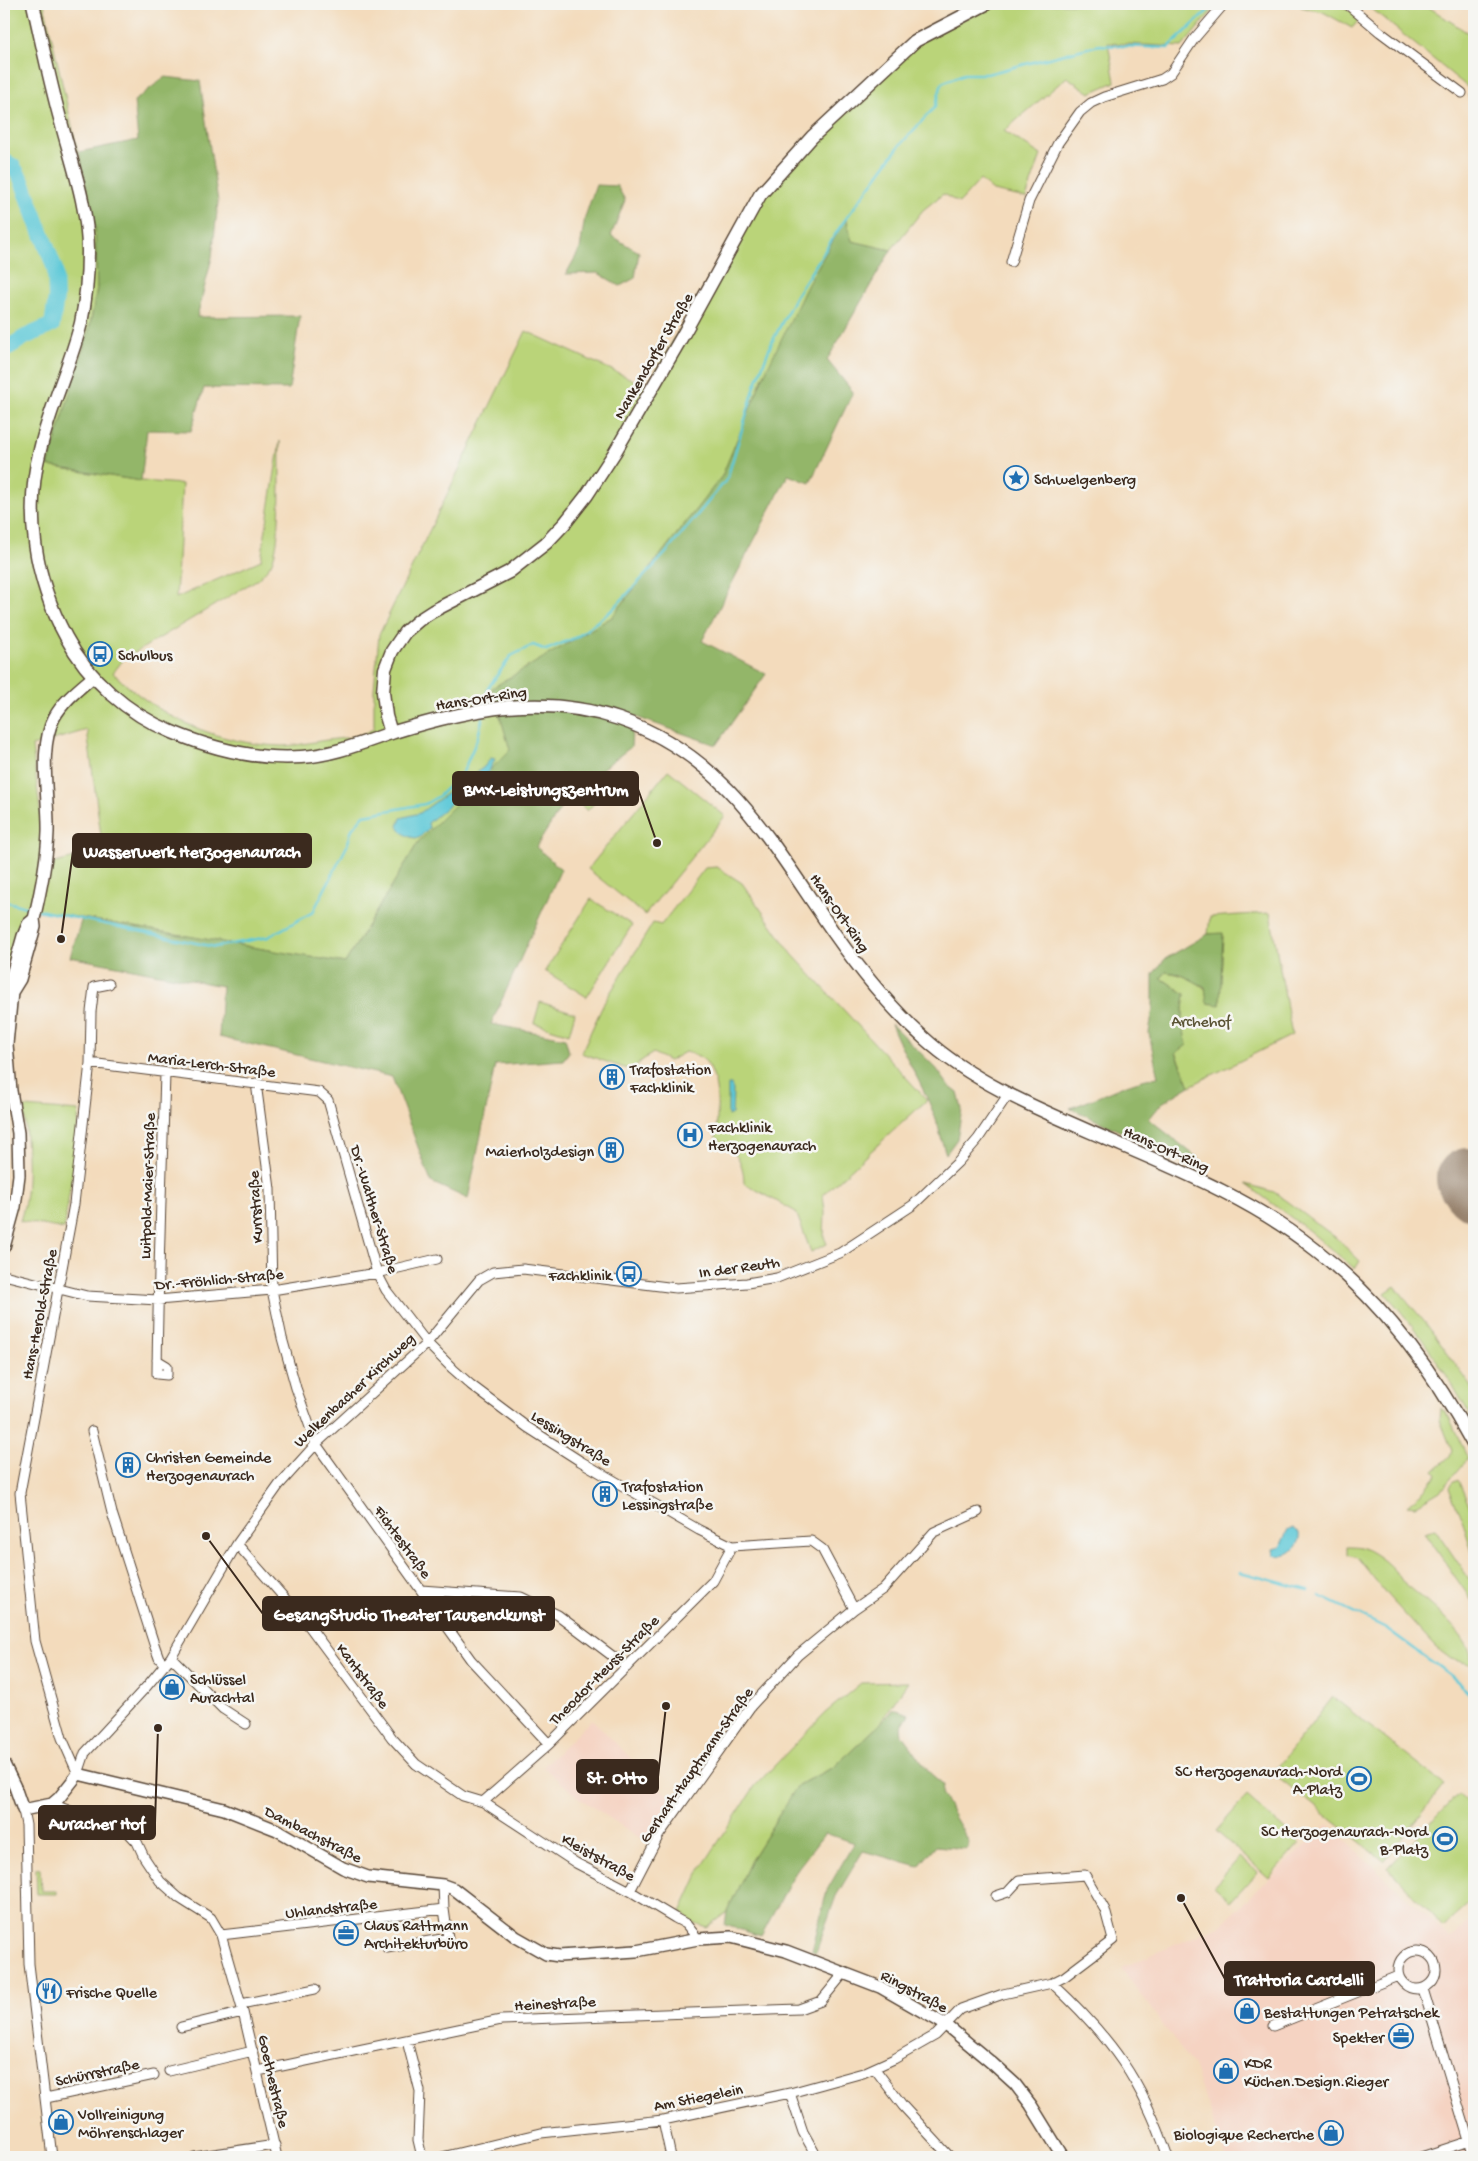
<svg xmlns="http://www.w3.org/2000/svg" width="1478" height="2161" viewBox="0 0 1478 2161" font-family="'Gochi Hand',sans-serif">
<rect width="100%" height="100%" fill="#f6f6f2"/>
<filter id="ink" filterUnits="userSpaceOnUse"><feTurbulence type="fractalNoise" baseFrequency=".02" numOctaves="2"/><feDisplacementMap in="SourceGraphic" scale="10" xChannelSelector="R" yChannelSelector="G"/><feConvolveMatrix kernelMatrix="1 2 1 2 8 2 1 2 1" color-interpolation-filters="sRGB"/></filter>
<filter id="wash" filterUnits="userSpaceOnUse"><feTurbulence type="fractalNoise" baseFrequency=".0096" numOctaves="4" result="noise"/><feDisplacementMap in="SourceGraphic" scale="20" xChannelSelector="R" yChannelSelector="G"/><feGaussianBlur stdDeviation="1.12" result="paint"/><feColorMatrix in="noise" values="0 0 0 0 0 0 0 0 0 0 0 0 0 0 0 0 0 1.4 0 .05"/><feComposite in="paint" operator="in"/></filter>
<g filter="url(#wash)">
<rect width="100%" height="100%" fill="#f3dbbc"/>
<!-- built -->
<path fill="#f5d3c2" d="M592 1719 673 1801 659 1819 647 1843 578 1797 543 1767Z
M1328 1824 1450 1938 1474 1918V2157H1226L1193 2066 1121 1968 1219 1926Z"/>
<!-- green -->
<path fill="#bad479" stroke="#7a7f4c" fill-rule="evenodd" d="M4 4H44L95 227 97 289 89 330 48 466 141 481 182 484 176 598 261 560 280 441C279 469 283 541 271 564 268 569 262 574 258 579L123 660 113 673C159 717 217 744 281 746 296 746 312 742 327 740 342 738 361 738 374 728V690L379 635 526 331 647 386 762 187 918 40 993 4H1218L1182 47 1108 43 1115 82 1090 93 1067 77 1004 131 1041 155 1026 198 993 191 980 180 959 203 943 194 923 210 891 250 851 241 847 219 763 377 722 476 612 617 562 648 511 750 419 841 345 963 29 909 9 960 4 959ZM87 730 103 851 47 865 32 746Z
M1299 4C1322 4 1345 0 1359 20L1352 28 1323 12 1301 7Z
M1366 4H1424L1474 37V105L1468 96 1471 90Z
M668 770 725 816 645 915 588 869Z
M597 775 610 786 587 811 575 799Z
M717 867 742 883 792 954 927 1100 823 1195 825 1212 824 1237 827 1244 811 1252 796 1212 744 1183C743 1159 736 1151 716 1138 717 1115 721 1081 706 1062 700 1055 692 1054 685 1052L669 1061 653 1053 641 1061 633 1071 581 1053 604 1003 653 923 661 925 705 868Z
M591 899 632 925 587 997 545 971Z
M1270 913 1292 1035 1190 1086 1176 1052 1187 1044C1182 1027 1182 1012 1185 994L1161 978 1166 972C1192 976 1204 985 1220 1005L1223 934H1208L1210 917Z
M540 1002 575 1013 569 1034 534 1023Z
M24 1107 79 1111 74 1162 64 1229 20 1221C32 1185 26 1144 24 1107Z
M1246 1184 1274 1192 1335 1237 1360 1261 1355 1269 1308 1230Z
M1395 1286 1427 1325 1472 1387 1474 1393V1422C1448 1376 1421 1333 1385 1293Z
M1441 1408 1449 1417 1468 1459 1440 1491 1415 1506 1407 1505 1424 1491 1437 1475 1434 1471 1450 1457 1452 1450 1440 1420Z
M1458 1480 1474 1517V1558L1463 1523 1449 1488 1452 1483Z
M1435 1529 1474 1586V1604L1424 1532Z
M1347 1546C1352 1546 1359 1546 1363 1548 1377 1553 1396 1569 1402 1581 1426 1601 1474 1636 1474 1669L1470 1664 1451 1659 1435 1647 1388 1596 1357 1557 1347 1554Z
M908 1682 877 1727 834 1767 798 1785 752 1858 727 1912 707 1927 694 1923 681 1912 700 1870 755 1786 824 1714 861 1683Z
M1333 1697 1444 1785 1384 1861 1273 1773Z
M1458 1794 1474 1809V1899L1443 1927 1388 1868Z
M1247 1796 1300 1843 1269 1878 1216 1831Z
M1240 1857 1257 1872 1231 1901 1214 1886Z
M36 1868 40 1869 41 1891H57V1894H37Z"/>
<!-- forest -->
<path fill="#93b669" stroke="#677044" d="M165 77 200 81 218 202 212 257 197 317 300 316 289 389 204 388 191 431 147 430 141 481 48 466 89 330 97 289 95 227 79 152 138 140 134 101Z
M596 185 617 186 625 200 611 236 639 252 635 278 620 286 598 273 566 274 580 249 585 217Z
M846 218 852 241 891 250 827 360 853 392 810 483 788 475 702 641 766 674 716 745 633 716 631 747 571 792 536 847 561 869 491 1024 565 1038 569 1052 563 1060 495 1065 468 1199 431 1182 392 1077 219 1037 222 986 70 957 82 918 345 963 419 841 510 750 492 688 612 617 722 476 763 377 808 284Z
M1223 933 1220 1005 1207 1003 1205 987 1180 974 1166 972 1161 978 1185 994C1182 1012 1182 1027 1187 1045L1176 1053 1190 1086 1162 1103 1149 1119 1209 1167 1207 1172 1070 1108C1100 1098 1126 1081 1158 1077L1149 1033 1153 1008V974L1165 959 1208 934Z
M891 1024 936 1068 949 1086 958 1093 962 1109 957 1139 946 1154C941 1142 940 1129 935 1117 923 1085 904 1056 891 1024Z
M893 1709 909 1714 901 1727 902 1735 931 1774 943 1784 942 1795 969 1842 967 1849 936 1846 919 1866 863 1851 836 1896 816 1952 812 1951 827 1890 854 1843 825 1833 798 1868 761 1936 725 1925 727 1912 752 1858 798 1785 834 1767 877 1727Z"/>
<!-- water -->
<path fill="#5ec9d8" stroke="#4c7a7b" d="M491 758 495 759 489 771 428 823 429 828 419 838C408 838 404 835 398 826L401 818 420 813 484 767Z
M728 1085H731L733 1090 732 1114 728 1116Z
M1293 1528 1300 1533C1302 1546 1287 1559 1274 1555L1273 1549 1280 1547 1287 1531Z"/>
<g fill="none" stroke-linecap="round" stroke-linejoin="round">
<!-- stream -->
<path stroke="#5ec9d8" stroke-width="2.5" d="M484 707 488 688 511 656 533 645 546 650 577 637 612 610 665 554 727 479 755 386 771 344 795 297 842 224 900 145 935 107 942 83 964 74H987L1099 45 1168 48 1215 4
M4 901 33 909
M38 910 215 947 268 937 313 912 347 846 352 829 364 815 425 804 439 796 463 772 478 737 483 715
M1240 1572 1308 1590
M1320 1596 1386 1628 1450 1675 1474 1696"/>
<!-- river -->
<path stroke="#5ec9d8" stroke-width="16" d="M4 161 13 166 22 181 55 269 56 298 52 325 25 337 4 350"/>
<!-- runway -->
<path stroke="#97826d" stroke-width="62" d="M1467 1179 1474 1189"/>
</g>
</g>
<g filter="url(#ink)">
<g fill="none" stroke-linecap="round" stroke-linejoin="round">
<defs>
<path id="minor" d="M1347 4 1380 32 1462 93
M1011 262 1029 201 1058 143 1080 112 1091 103 1104 97 1162 79 1171 73 1194 39 1224 4
M90 1063 319 1092 328 1100 377 1273 386 1290 427 1343 453 1369 471 1385 527 1427 580 1461 699 1530 732 1546 811 1541 822 1549 854 1609
M256 1083 270 1189 272 1290 282 1338 296 1388 316 1444 471 1660 549 1744
M4 1275 87 1296 158 1300 272 1290 377 1273 437 1259
M157 1360 167 1366V1375L157 1374C158 1274 162 1174 165 1074
M92 1431 112 1513 155 1647 159 1658 165 1665
M237 1544 309 1626 392 1738 416 1764 463 1796 483 1802 576 1863 630 1891 675 1918 686 1924 698 1939
M421 1590 521 1597 558 1615 627 1667
M171 1657 223 1709 246 1724
M78 1774 85 1753 147 1686 171 1657 237 1544 279 1485 316 1444 427 1343 479 1280 493 1272 523 1269 676 1288 747 1283 777 1278 840 1253 913 1205 958 1162 978 1139 1009 1093
M78 1774 62 1738 35 1641 20 1493 74 1204 90 1063 91 1012 94 987 109 984
M483 1802 549 1744 713 1581 732 1546
M52 1804 88 1818 124 1828 137 1842 144 1857 160 1881 179 1898 211 1918 221 1935 243 2012 277 2157
M23 1810 26 1825 29 1964 52 2157
M630 1891 659 1835 751 1706 798 1655 854 1609 883 1589 934 1532 978 1512
M221 1935 444 1909
M387 1948 448 1938 444 1909 443 1885
M1398 1970a19 19 0 1 1 38 0a19 19 0 1 1-38 0Z
M1052 1983C1111 2038 1142 2080 1168 2157
M1423 1989 1474 2157
M241 2004 315 1989
M1273 2026 1398 1976
M181 2027 243 2012
M407 2041 420 2091 418 2140 422 2157
M875 2069 903 2106 950 2157
M169 2071 253 2051
M258 2071 501 2020 799 2009 821 2001 844 1973
M790 2093 803 2132 817 2157
M46 2098 154 2075
M663 2120 671 2157
M194 2157 275 2145
M442 2157 541 2133 663 2120 790 2093 863 2073 894 2059 936 2035 961 2009 1003 1994 1052 1983 1064 1977 1113 1940 1105 1910 1085 1875 1019 1880 1008 1892 996 1896
M1421 2157 1470 2141"/>
<path id="tertiary" d="M12 992 20 979 35 927 34 919C41 890 47 861 48 832 49 796 38 749 54 718 63 701 80 688 94 676
M4 1247 15 1207 19 1175 18 1133 11 1091 7 1044 12 992 11 978 23 936 28 924 34 919
M4 1764 15 1787 23 1810 52 1804 59 1798 78 1774 224 1809 277 1830 343 1868 368 1877 443 1885 454 1889 516 1937 546 1954 559 1956 636 1951 698 1939 731 1937 786 1951 880 1987 946 2025 993 2064 1015 2084 1031 2105 1063 2157"/>
<path id="secondary" d="M33 4C42 43 50 83 61 122 72 164 88 207 88 251 88 275 86 300 81 323 70 366 50 407 40 450 24 512 35 580 66 637 88 679 128 714 172 732 213 749 256 760 301 757 334 755 364 742 394 732 470 709 542 693 619 719 721 754 766 834 823 917 852 960 885 1003 924 1038 975 1085 1050 1114 1114 1142 1184 1172 1256 1202 1316 1250 1384 1302 1434 1372 1474 1446
M391 733 386 716 383 692 385 669 392 651 405 632 419 620 433 611 509 572 546 543 565 523 587 495 615 452 683 335 760 195 812 137 915 41 986 4"/>
</defs>
<!-- minor casing -->
<use href="#minor" stroke="#574536" stroke-width="11"/>
<!-- tertiary casing -->
<use href="#tertiary" stroke="#574536" stroke-width="14"/>
<!-- secondary casing -->
<use href="#secondary" stroke="#574536" stroke-width="15"/>
<!-- minor -->
<use href="#minor" stroke="#fff" stroke-width="9"/>
<!-- tertiary -->
<use href="#tertiary" stroke="#fff" stroke-width="11"/>
<!-- secondary -->
<use href="#secondary" stroke="#fff" stroke-width="12"/>
</g>
</g>
<!-- icons -->
<defs>
<symbol id="sight-ring" viewBox="-11 -11 22 22"><circle r="9.5" fill="#f6f6f2" stroke="#1f6fb2" stroke-width="1.5"/><path d="M0-6L1.8-2.2L6-1.7L2.9 1.2L3.7 5.4L0 3.3L-3.7 5.4L-2.9 1.2L-6-1.7L-1.8-2.2Z" fill="#1f6fb2"/></symbol>
<symbol id="bus-ring" viewBox="-11 -11 22 22"><circle r="9.5" fill="#f6f6f2" stroke="#1f6fb2" stroke-width="1.5"/><path d="M-5-6H5V4H4V6H2V4H-2V6H-4V4H-5ZM-3.5-4V0h7V-4ZM-3.5 1.2v1.5H-2V1.2ZM2 1.2v1.5H3.5V1.2Z" fill="#1f6fb2"/></symbol>
<symbol id="building-ring" viewBox="-11 -11 22 22"><circle r="9.5" fill="#f6f6f2" stroke="#1f6fb2" stroke-width="1.5"/><path d="M-4-6H4V6H1V3H-1V6H-4ZM-2.5-4.3h1.7v1.8h-1.7ZM.8-4.3h1.7v1.8H.8ZM-2.5-1h1.7V.8h-1.7ZM.8-1h1.7V.8H.8Z" fill="#1f6fb2"/></symbol>
<symbol id="hospital-ring" viewBox="-11 -11 22 22"><circle r="9.5" fill="#f6f6f2" stroke="#1f6fb2" stroke-width="1.5"/><path d="M-5-5h3v3.5h4V-5h3V5h-3V1.5h-4V5h-3Z" fill="#1f6fb2"/></symbol>
<symbol id="shop-ring" viewBox="-11 -11 22 22"><circle r="9.5" fill="#f6f6f2" stroke="#1f6fb2" stroke-width="1.5"/><path d="M-5-2.5h2.3a2.7 3.5 0 0 1 5.4 0H5L5.5 6h-11ZM-1.5-2.5h3a1.5 2.3 0 0 0-3 0Z" fill="#1f6fb2"/></symbol>
<symbol id="stadium-ring" viewBox="-11 -11 22 22"><circle r="9.5" fill="#f6f6f2" stroke="#1f6fb2" stroke-width="1.5"/><path d="M0-5a6.5 5 0 1 0 0 10a6.5 5 0 1 0 0-10ZM-3.5-1.8h7v3.6h-7Z" fill="#1f6fb2"/></symbol>
<symbol id="office-ring" viewBox="-11 -11 22 22"><circle r="9.5" fill="#f6f6f2" stroke="#1f6fb2" stroke-width="1.5"/><path d="M-6-3h4V-5.5h4V-3h4V5H-6ZM-1-4.5V-3h2v-1.5ZM-6 0V1H6V0Z" fill="#1f6fb2"/></symbol>
<symbol id="restaurant-ring" viewBox="-11 -11 22 22"><circle r="9.5" fill="#f6f6f2" stroke="#1f6fb2" stroke-width="1.5"/><path d="M-5-6h1v4h1v-4h1v4h1v-4h1v5L-1.5 .5V6h-2V.5L-5-1ZM5-6V6H3V1.5H1.5Q1.5-4 5-6Z" fill="#1f6fb2"/></symbol>
</defs>
<g fill-rule="evenodd">
<use href="#sight-ring" x="1002" y="464" width="28" height="28"/>
<use href="#bus-ring" x="86" y="640" width="28" height="28"/>
<use href="#building-ring" x="598" y="1063" width="28" height="28"/>
<use href="#hospital-ring" x="676" y="1121" width="28" height="28"/>
<use href="#building-ring" x="597" y="1136" width="28" height="28"/>
<use href="#bus-ring" x="615" y="1260" width="28" height="28"/>
<use href="#building-ring" x="114" y="1451" width="28" height="28"/>
<use href="#building-ring" x="591" y="1480" width="28" height="28"/>
<use href="#shop-ring" x="158" y="1673" width="28" height="28"/>
<use href="#stadium-ring" x="1345" y="1765" width="28" height="28"/>
<use href="#stadium-ring" x="1431" y="1825" width="28" height="28"/>
<use href="#office-ring" x="332" y="1919" width="28" height="28"/>
<use href="#restaurant-ring" x="35" y="1977" width="28" height="28"/>
<use href="#shop-ring" x="1233" y="1997" width="28" height="28"/>
<use href="#office-ring" x="1387" y="2022" width="28" height="28"/>
<use href="#shop-ring" x="1212" y="2057" width="28" height="28"/>
<use href="#shop-ring" x="47" y="2108" width="28" height="28"/>
<use href="#shop-ring" x="1317" y="2119" width="28" height="28"/>
</g>
<g text-anchor="middle" stroke-width="5" stroke-linejoin="round" paint-order="stroke">
<!-- street labels -->
<g font-size="16" fill="#3b2a1e" stroke="#f6f6f2">
<text transform="translate(652 355) rotate(-60)" y="6">Nankendorfer Straße</text>
<text transform="translate(481 697) rotate(-9)" y="6">Hans-Ort-Ring</text>
<text transform="translate(841 912) rotate(55)" y="6">Hans-Ort-Ring</text>
<text transform="translate(212 1063) rotate(7)" y="6">Maria-Lerch-Straße</text>
<text transform="translate(1167 1148) rotate(24)" y="6">Hans-Ort-Ring</text>
<text transform="translate(146 1186) rotate(-88)" y="6">Luitpold-Maier-Straße</text>
<text transform="translate(254 1207) rotate(-93)" y="6">Kurrstraße</text>
<text transform="translate(376 1209) rotate(73)" y="6">Dr.-Walther-Straße</text>
<text transform="translate(739 1266) rotate(-8)" y="6">In der Reuth</text>
<text transform="translate(219 1278) rotate(-5)" y="6">Dr.-Fröhlich-Straße</text>
<text transform="translate(38 1314) rotate(-79)" y="6">Hans-Herold-Straße</text>
<text transform="translate(353 1389) rotate(-43)" y="6">Welkenbacher Kirchweg</text>
<text transform="translate(572 1437) rotate(32)" y="6">Lessingstraße</text>
<text transform="translate(404 1541) rotate(54)" y="6">Fichtestraße</text>
<text transform="translate(603 1669) rotate(-45)" y="6">Theodor-Heuss-Straße</text>
<text transform="translate(364 1675) rotate(53)" y="6">Kantstraße</text>
<text transform="translate(695 1764) rotate(-55)" y="6">Gerhart-Hauptmann-Straße</text>
<text transform="translate(314 1833) rotate(27)" y="6">Dambachstraße</text>
<text transform="translate(599 1856) rotate(29)" y="6">Kleiststraße</text>
<text transform="translate(331 1907) rotate(-6)" y="6">Uhlandstraße</text>
<text transform="translate(915 1990) rotate(28)" y="6">Ringstraße</text>
<text transform="translate(555 2002) rotate(-3)" y="6">Heinestraße</text>
<text transform="translate(97 2071) rotate(-12)" y="6">Schürrstraße</text>
<text transform="translate(275 2081) rotate(77)" y="6">Goethestraße</text>
<text transform="translate(698 2096) rotate(-11)" y="6">Am Stiegelein</text>
</g>
<!-- poi labels -->
<g font-size="16" fill="#3b2a1e" stroke="#f6f6f2" text-anchor="start">
<text x="1034" y="484">Schwelgenberg</text>
<text x="118" y="660">Schulbus</text>
<text x="630" y="1074">Trafostation<tspan x="630" dy="18">Fachklinik</tspan></text>
<text x="708" y="1132">Fachklinik<tspan x="708" dy="18">Herzogenaurach</tspan></text>
<text x="594" y="1156" text-anchor="end">Maierholzdesign</text>
<text x="612" y="1280" text-anchor="end">Fachklinik</text>
<text x="146" y="1462">Christen Gemeinde<tspan x="146" dy="18">Herzogenaurach</tspan></text>
<text x="622" y="1491">Trafostation<tspan x="622" dy="18">Lessingstraße</tspan></text>
<text x="190" y="1684">Schlüssel<tspan x="190" dy="18">Aurachtal</tspan></text>
<text x="1342" y="1776" text-anchor="end">SC Herzogenaurach-Nord<tspan x="1342" dy="18">A-Platz</tspan></text>
<text x="1428" y="1836" text-anchor="end">SC Herzogenaurach-Nord<tspan x="1428" dy="18">B-Platz</tspan></text>
<text x="364" y="1930">Claus Rattmann<tspan x="364" dy="18">Architekturbüro</tspan></text>
<text x="66" y="1997">Frische Quelle</text>
<text x="1264" y="2017">Bestattungen Petratschek</text>
<text x="1384" y="2042" text-anchor="end">Spekter</text>
<text x="1244" y="2068">KDR<tspan x="1244" dy="18">Küchen.Design.Rieger</tspan></text>
<text x="78" y="2119">Vollreinigung<tspan x="78" dy="18">Möhrenschlager</tspan></text>
<text x="1314" y="2139" text-anchor="end">Biologique Recherche</text>
</g>
<!-- park labels -->
<g font-size="16" fill="#5b5435" stroke="#f6f6f2">
<text x="1201" y="1026">Archehof</text>
</g>
</g>
<!-- callouts -->
<path fill="none" stroke="#3b2a1e" stroke-width="2" d="M657 843L638 789M61 939L73 851M206 1536L263 1614M666 1706L658 1777M158 1728L155 1823M1181 1898L1225 1979"/>
<g fill="#3b2a1e" stroke="#f6f6f2" stroke-width="2">
<circle cx="657" cy="843" r="5"/>
<circle cx="61" cy="939" r="5"/>
<circle cx="206" cy="1536" r="5"/>
<circle cx="666" cy="1706" r="5"/>
<circle cx="158" cy="1728" r="5"/>
<circle cx="1181" cy="1898" r="5"/>
</g>
<g fill="#3b2a1e" stroke="#3b2a1e" stroke-width="2">
<rect x="453" y="772" width="185" height="33" rx="5"/>
<rect x="73" y="834" width="238" height="33" rx="5"/>
<rect x="263" y="1597" width="291" height="33" rx="5"/>
<rect x="577" y="1760" width="81" height="33" rx="5"/>
<rect x="39" y="1806" width="116" height="33" rx="5"/>
<rect x="1225" y="1962" width="149" height="33" rx="5"/>
</g>
<g font-size="18" text-anchor="middle" font-weight="bold" fill="#fff">
<text x="546" y="795">BMX-Leistungszentrum</text>
<text x="192" y="857">Wasserwerk Herzogenaurach</text>
<text x="409" y="1620">GesangStudio Theater Tausendkunst</text>
<text x="617" y="1783">St. Otto</text>
<text x="97" y="1829">Auracher Hof</text>
<text x="1299" y="1985">Trattoria Cardelli</text>
</g>
<!-- margin -->
<rect width="1478" height="2161" fill="none" stroke="#f6f6f2" stroke-width="20"/>
</svg>
